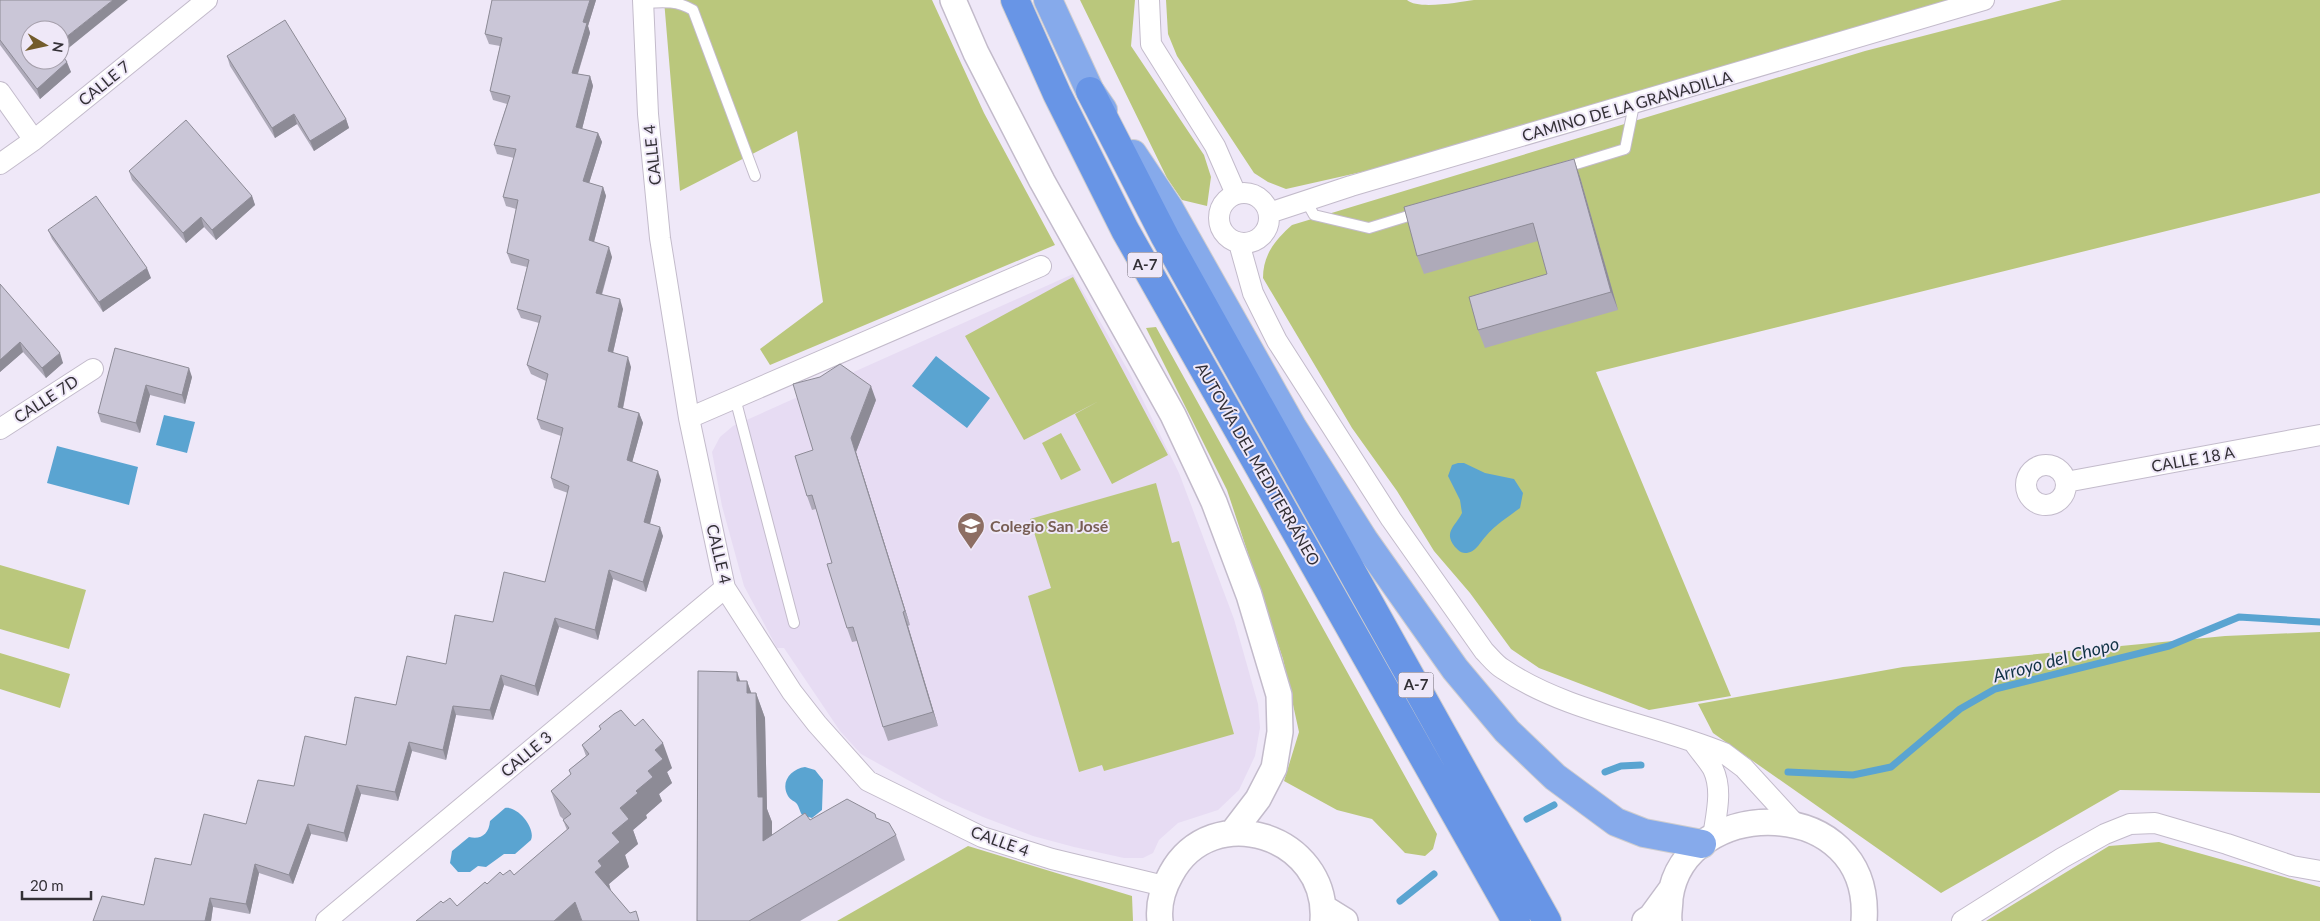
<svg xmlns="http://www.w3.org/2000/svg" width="2320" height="921" viewBox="0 0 2320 921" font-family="Lato,sans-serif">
<rect width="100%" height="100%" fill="#efe8f8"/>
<!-- built -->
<path fill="#e7dcf3" d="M1073 274 1129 372 1179 473 1234 619 1258 704 1260 728 1255 756 1239 790 1218 810 1178 823 1159 840 1153 853 1143 858H1124L1074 847 1033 836 983 817 942 799 861 754 840 731 784 648H777L744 586 722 506 712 452 720 437 733 426Z"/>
<!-- green -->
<path fill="#bac77c" d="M664 0H932L984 113 1055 245 770 365 760 349 823 302 797 131 680 191Z
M1080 0H1135L1131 46 1204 155 1211 177 1207 206 1182 200 1167 178Z
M1166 0H1407C1418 10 1460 2 1474 0H1956L1366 171 1286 189 1268 182 1254 173 1177 56 1168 34Z
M2062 0H2320V193L1596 372 1731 696 1649 710 1539 668 1511 649 1470 593 1434 551 1397 491 1352 428 1263 278C1263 255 1275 240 1292 225L1865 51Z
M1073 277 1168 455 1112 484 1075 414 1099 401 1024 440 965 336Z
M1156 327 1437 834 1433 849 1425 856 1405 853 1372 819 1337 810 1284 781 1299 732 1283 659 1227 490 1146 328Z
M1061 433 1081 470 1061 480 1042 443Z
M1156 483 1172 543 1179 541 1234 734 1104 771 1102 765 1079 772 1028 596 1051 588 1030 519Z
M0 565 86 590 69 649 0 629Z
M2320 632V793L2120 790 1941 893 1713 733 1698 704 1903 667 2225 636Z
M0 653 70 674 60 708 0 689Z
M2159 842 2320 887V921H1986L2109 846Z
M968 846 1132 896 1133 921H837Z"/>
<!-- water -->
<path fill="#5aa4d1" d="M936 356 990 398 967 428 912 386Z
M164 415 195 422 187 453 156 445Z
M57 446 138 467 129 505 47 483Z
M1458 463H1464L1485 473 1514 479 1523 493 1520 508C1508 517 1495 525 1486 536 1480 542 1476 553 1465 553 1461 553 1458 550 1455 547 1443 532 1455 527 1462 513L1460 500 1448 476 1452 465Z
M805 767 815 770 823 780 822 810 812 818 802 815C800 812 799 807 797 804 795 801 790 800 788 796 780 782 791 769 805 767Z
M505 808C518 806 536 828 531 840L515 854H504L486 867 478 866 470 872H458L450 863 452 851 469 837C481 840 489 834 490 821Z"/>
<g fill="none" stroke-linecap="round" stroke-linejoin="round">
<!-- stream -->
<path stroke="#5aa4d1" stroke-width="7" d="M1605 772 1621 766 1641 765
M1788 772 1853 775 1891 767 1960 709 1995 689 2169 646 2239 617 2320 622
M1527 819 1554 805
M1400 901 1434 874"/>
<defs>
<path id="service" d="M643 3C662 2 676 0 693 10L755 176
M1563 168 1625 149 1634 105
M1306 201 1314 215 1369 228 1418 213
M735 398 794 623"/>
<path id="minor" d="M643 0 648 114 660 238 689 418 725 588 792 692 817 724 868 781 982 837 1052 859 1164 886
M1149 0 1151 44 1215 146 1236 194
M0 92 34 140
M0 164 34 140 207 0
M1219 218a25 25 0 1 1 50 0a25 25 0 1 1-50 0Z
M1269 213 1351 186 1984 0
M1239 243 1253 293 1277 341 1391 519 1484 651C1490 657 1496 665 1503 669 1566 712 1654 724 1724 753L1744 768 1798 827
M689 418 1041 266
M0 429 93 369
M2026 485a20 20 0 1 1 40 0a20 20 0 1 1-40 0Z
M2066 482 2320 435
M1694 743C1700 752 1708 760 1713 769 1723 790 1716 815 1713 837
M326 921 725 588
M1962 921 2062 858 2105 834 2130 824 2155 823 2227 844 2292 866 2320 871"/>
<path id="tertiary" d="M953 0 976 53 1042 181 1173 415 1214 502 1249 595 1279 695 1280 732 1274 768 1258 799 1232 833
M1324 908 1345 921
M1160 921C1158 904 1163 888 1171 874 1212 798 1329 836 1323 921
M1645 921 1651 917 1670 891
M1669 921C1668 914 1670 906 1670 898 1684 794 1873 793 1864 921"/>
<path id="trunk" d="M1048 0 1090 91 1103 110
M1133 154 1169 208 1293 428 1364 540 1455 669 1507 731 1555 777 1616 822 1644 833 1702 844"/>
<path id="motorway" d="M1015 0 1057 94 1125 230 1516 921
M1090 91 1165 237 1547 921"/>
</defs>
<!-- service casing -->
<use href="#service" stroke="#c3bbcb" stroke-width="12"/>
<!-- minor casing -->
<use href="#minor" stroke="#c3bbcb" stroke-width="22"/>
<!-- tertiary casing -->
<use href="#tertiary" stroke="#c3bbcb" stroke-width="28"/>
<!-- trunk casing -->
<use href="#trunk" stroke="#cecdcf" stroke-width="30"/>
<!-- motorway casing -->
<use href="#motorway" stroke="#cecdcf" stroke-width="30"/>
<!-- service -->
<use href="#service" stroke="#fff" stroke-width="10"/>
<!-- minor -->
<use href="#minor" stroke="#fff" stroke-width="20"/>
<!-- tertiary -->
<use href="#tertiary" stroke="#fff" stroke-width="25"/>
<!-- trunk -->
<use href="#trunk" stroke="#86aaeb" stroke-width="28"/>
<!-- motorway -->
<use href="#motorway" stroke="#6895e6" stroke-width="28"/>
</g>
<!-- wall -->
<path fill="#aeaab9" d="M0 0 61 54 71 72 40 99 0 45Z
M492 0H596L588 26 590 33 578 74 590 76 593 86 582 129 598 133 602 142 589 183 603 187 606 196 594 242 612 257 602 295 623 309 613 353 631 367 623 409 639 413 643 423 632 462 661 480 650 524 663 536 646 592 613 579 598 640 559 627 538 696 504 685 493 720 456 715 446 760 412 751 398 801 361 794 347 842 311 834 293 884 259 873 250 914 213 907 211 921H93L144 905 191 865 246 824 346 745 446 664 493 622 545 582 568 493 554 488 551 478 561 436 541 429 537 419 546 381 531 374 527 365 539 323 521 318 517 309 527 267 511 263 507 253 516 209 506 206 503 197 514 158 497 154 494 145 507 104 493 100 490 91 500 46 489 44 485 34Z
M227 56 346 119 349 128 314 151 297 124 275 138 230 66Z
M129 171 252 196 255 205 216 240 204 227 186 243 132 180Z
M1580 177 1618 310 1485 348 1478 330 1547 274 1538 241 1424 274 1417 256Z
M48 230 151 278 103 312 52 239Z
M0 284 63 363 46 378 23 352 0 372Z
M115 348 192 377 185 404 150 395 140 433 101 422 98 413Z
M876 400 856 452 910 625 908 626 938 726 888 741 883 727 857 641 852 642 847 628 832 563 816 509 812 510 807 496 813 450Z
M740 681H747L751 693H756L765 718 767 809 772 822V835L810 820 876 818 896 835 905 860 800 921H697Z
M599 726 672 768 667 772 672 783 659 794 662 801 646 815 647 818 633 830 638 844 625 855 629 867 609 884 611 891 630 913 416 921 443 903 457 906 487 884 503 875H514L567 830 563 820H564L560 816 551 791 571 775 569 770 586 756 582 745 601 730Z"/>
<!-- shaded-wall -->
<path fill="#8d8b96" d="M113 0H128L60 55V42Z
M590 0H596L588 26 590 33 575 82 572 73 583 22Z
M67 62 71 72 40 99 37 89Z
M590 76 593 86 580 137 576 127Z
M294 114 297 124 275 138 272 128Z
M346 119 349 128 314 151 310 141Z
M598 133 602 142 587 190 583 181Z
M1574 159 1580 177 1618 310 1611 292Z
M603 187 606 196 592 249 589 240Z
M252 196 255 205 216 240 212 230Z
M201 217 204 227 186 243 183 233Z
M609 247 612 257 599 303 596 293Z
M147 268 151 278 103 312 99 302Z
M620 299 623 309 611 361 608 351Z
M20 342 23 352 0 372V360Z
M60 353 63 363 46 378 42 368Z
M628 357 631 367 621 417 618 407Z
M189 368 192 377 185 404 182 395Z
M146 385 150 395 140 433 136 423Z
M871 386 876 400 856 452 910 625 905 611 851 438Z
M639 413 643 423 630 470 627 460Z
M658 471 661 480 648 531 644 522Z
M660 527 663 536 646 592 643 582Z
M609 570 613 579 598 640 595 630Z
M903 612 908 626 938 726 933 712Z
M555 618 559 627 538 696 535 686Z
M737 672 746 697 737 681Z
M501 675 504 685 493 720 490 710Z
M747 681 756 706 747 693Z
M756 693 765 718 767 809 772 822V865L763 841 758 797Z
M453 706 456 715 446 760 443 750Z
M409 742 412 751 398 801 395 792Z
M663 743 672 768 667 772 672 783 659 794 662 801 646 815 647 818 633 830 638 844 625 855 629 867 609 884 611 891 595 872 598 861 612 833 620 808 636 791 648 771 655 750Z
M357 785 361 794 347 842 344 833Z
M308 824 311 834 293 884 289 875Z
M255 864 259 873 250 914 246 904Z
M210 898 213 907 211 921H205Z
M575 902 582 921H554Z"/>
<!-- building -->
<path fill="#cac6d7" stroke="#8d8b96" d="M0 0H113L60 42V30H30V60H60V52L67 62 37 89 0 40Z
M492 0H590L583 22 587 23 572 73 590 76 576 127 598 133 583 181 603 187 589 240 609 247 596 293 620 299 608 351 628 357 618 407 639 413 627 460 658 471 644 522 660 527 643 582 609 570 595 630 555 618 535 686 501 675 490 710 453 706 443 750 409 742 395 792 357 785 344 833 308 824 289 875 255 864 246 904 210 898 205 921H93L102 896 144 905 155 858 191 865 204 814 246 824 258 780 294 786 305 736 346 745 355 697 396 705 407 656 446 664 455 615 493 622 504 572 545 582 569 486 551 478 563 428 537 419 548 374 527 365 541 316 517 309 529 260 507 253 518 200 503 197 516 149 494 145 510 96 490 91 502 38 485 34Z
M285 20 346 119 310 141 294 114 272 128 227 56Z
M186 120 252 196 212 230 201 217 183 233 129 171Z
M1574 159 1611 292 1478 330 1469 297 1547 274 1533 223 1417 256 1404 207Z
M96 196 147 268 99 302 48 230Z
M0 284 60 353 42 368 20 342 0 360Z
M115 348 189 368 182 395 146 385 136 423 98 413Z
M840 364 871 386 851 438 905 611 903 612 933 712 883 727 853 627 847 628 827 564 832 563 812 495 807 496 795 456 813 450 793 384 820 377Z
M698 671 737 672V681H747V693H756L758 797H763V841L805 813 810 820 847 799 875 814 876 818 889 823 896 835 749 921H697Z
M621 710 635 726 643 719 663 743 655 750 663 759 648 771 653 777 636 791 638 793 620 808 629 819 612 833 620 842 598 861 602 866 595 872 630 913 636 911 639 921H582L575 902 554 921H416L441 901 443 903 450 898 457 906 485 882 487 884 500 872 503 875 510 870 514 875 569 828 563 820 571 814 551 791 571 774 569 770 589 754 582 745 601 729 599 726 614 714Z"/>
<!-- icons -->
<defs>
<symbol id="school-pin" viewBox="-11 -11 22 30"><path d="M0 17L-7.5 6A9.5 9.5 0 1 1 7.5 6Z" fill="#8d6e63" stroke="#efe8f8"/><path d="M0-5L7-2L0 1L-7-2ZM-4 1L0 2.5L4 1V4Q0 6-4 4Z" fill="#fff"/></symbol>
</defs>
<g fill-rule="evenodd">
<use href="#school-pin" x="955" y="510" width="32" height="43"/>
</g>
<g text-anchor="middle" stroke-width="4" stroke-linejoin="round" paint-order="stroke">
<!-- shield labels -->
<g fill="#efe8f8" stroke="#6b6770" stroke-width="1">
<rect x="1127.5" y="252.5" width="35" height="25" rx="4"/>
<rect x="1398.5" y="672.5" width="35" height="25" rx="4"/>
</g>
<g font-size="15" font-weight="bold" fill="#333036">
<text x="1145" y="270">A-7</text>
<text x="1416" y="690">A-7</text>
</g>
<!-- street labels -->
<g font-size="16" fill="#333036" stroke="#efe8f8">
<text transform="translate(104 83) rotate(-39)" y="6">CALLE 7</text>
<text transform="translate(1627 106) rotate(-16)" y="6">CAMINO DE LA GRANADILLA</text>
<text transform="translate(652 155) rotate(-96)" y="6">CALLE 4</text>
<text transform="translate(46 399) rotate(-33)" y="6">CALLE 7D</text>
<text transform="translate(2193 459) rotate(-10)" y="6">CALLE 18 A</text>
<text transform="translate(1258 464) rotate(60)" y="6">AUTOVÍA DEL MEDITERRÁNEO</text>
<text transform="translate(719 554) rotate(77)" y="6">CALLE 4</text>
<text transform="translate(526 754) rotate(-40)" y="6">CALLE 3</text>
<text transform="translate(1000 841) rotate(20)" y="6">CALLE 4</text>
</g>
<!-- education labels -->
<g font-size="16" font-weight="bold" fill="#785e54" stroke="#efe8f8" text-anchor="start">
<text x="990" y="532">Colegio San José</text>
</g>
<!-- water labels -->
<g font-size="18" font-style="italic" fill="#113245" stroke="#efe8f8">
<text transform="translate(2056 660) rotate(-15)" y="6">Arroyo del Chopo</text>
</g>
</g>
<!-- north arrow -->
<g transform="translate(45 45) rotate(99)"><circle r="24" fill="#efe8f8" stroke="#a49eaa"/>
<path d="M0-4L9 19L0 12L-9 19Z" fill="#735c2c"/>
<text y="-8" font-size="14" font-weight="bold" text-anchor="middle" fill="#333036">N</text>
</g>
<!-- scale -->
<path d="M22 891v8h69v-8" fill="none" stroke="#333036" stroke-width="2.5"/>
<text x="30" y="891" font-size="15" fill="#333036" stroke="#efe8f8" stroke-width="4" paint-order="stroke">20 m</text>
</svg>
